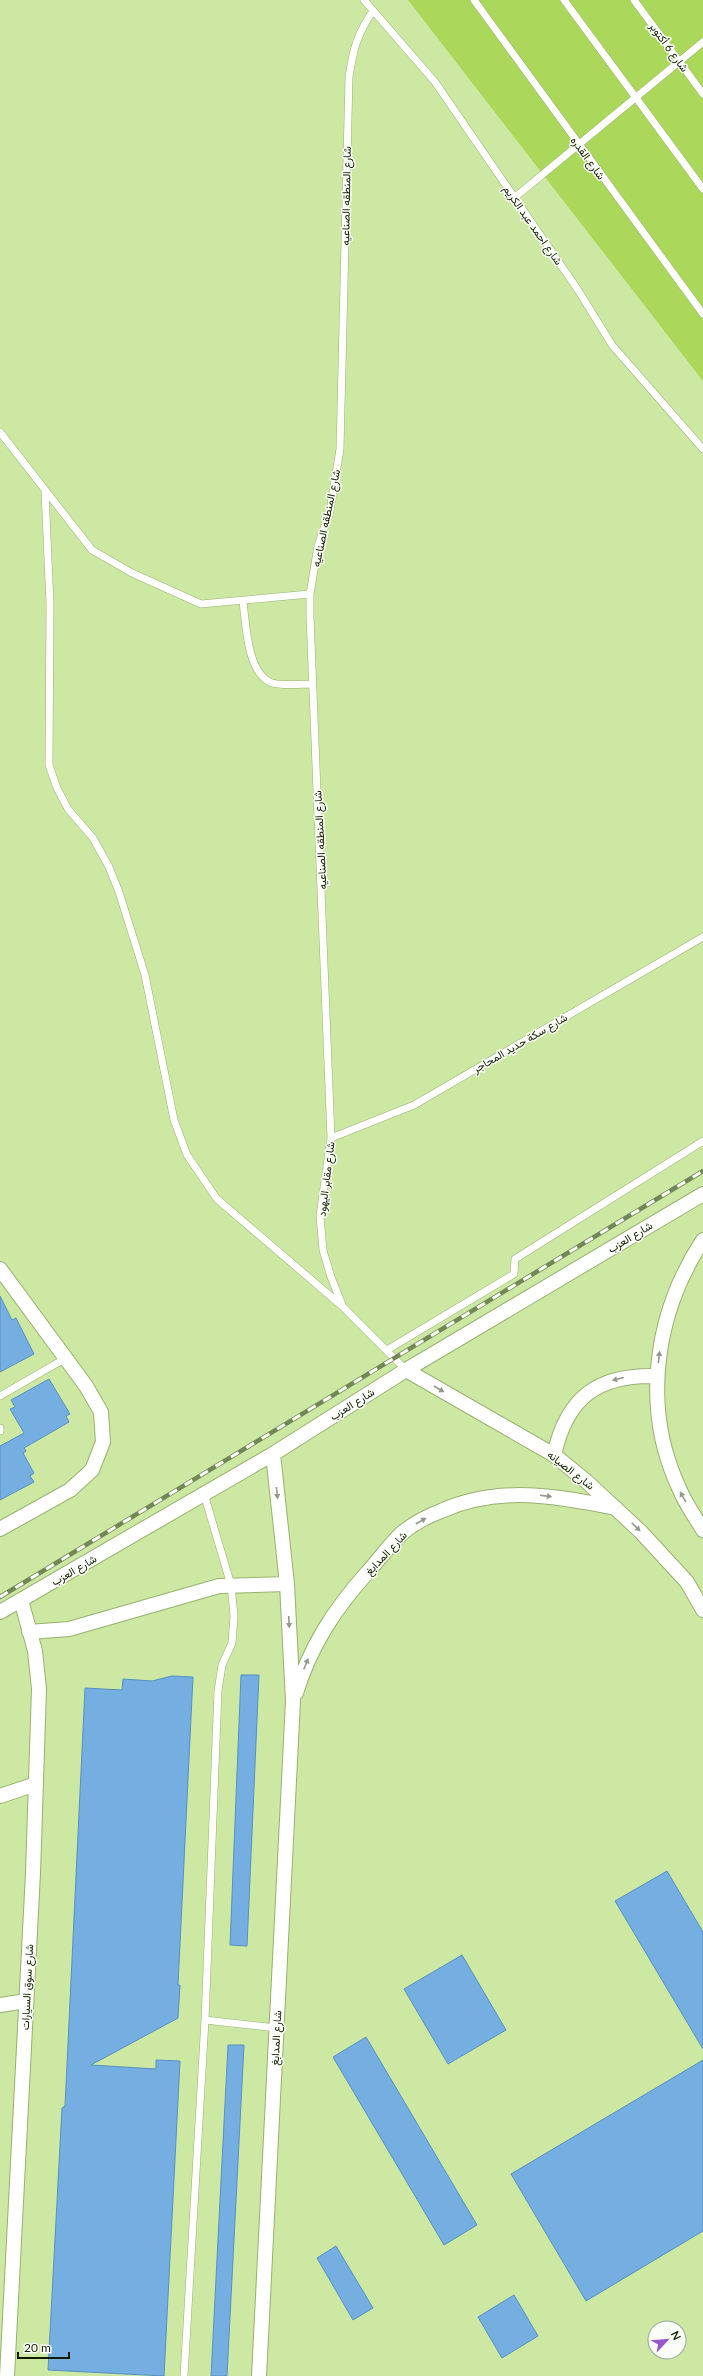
<svg xmlns="http://www.w3.org/2000/svg" width="703" height="2376" viewBox="0 0 703 2376" font-family="Lato,Vazirmatn,sans-serif">
<rect width="100%" height="100%" fill="#cce8a3"/>
<!-- green -->
<path fill="#abd75b" d="M408 0H703V381Z"/>
<!-- building -->
<path fill="#75aee1" stroke="#5790c1" d="M0 1296 12 1320 16 1318 34 1354 0 1372Z
M49 1379 70 1414 66 1416 69 1422 24 1448 26 1451 23 1453 34 1473 30 1476 34 1482 0 1500V1446L24 1433 10 1409 15 1407 11 1400Z
M241 1675H259L247 1946 230 1945Z
M172 1676 193 1677 178 1985H180L178 2018 91 2065 156 2069V2060L180 2061 164 2376 48 2370 62 2108 65 2106 85 1688 122 1690 123 1679 152 1681Z
M667 1871 703 1932V2049L615 1901Z
M462 1955 506 2030 448 2064 404 1989Z
M366 2037 477 2225 444 2245 333 2057Z
M228 2045H244L227 2376H211Z
M703 2060V2231L586 2301 511 2174Z
M336 2246 373 2308 353 2320 317 2258Z
M514 2295 538 2336 502 2358 478 2317Z"/>
<g fill="none" stroke-linecap="round" stroke-linejoin="round">
<defs>
<path id="service" d="M364 0 435 82 578 290 612 345 703 449
M474 0 703 314
M564 0 703 189
M634 0 703 94
M373 11C357 34 353 50 349 77L340 449 330 511 318 546 310 594V617L331 1138 320 1216 323 1250 331 1277 343 1307 406 1370
M514 198 703 42
M0 432 92 550 132 573 201 604 310 594
M45 492 50 604 49 765 57 788 68 809 93 838 109 867 119 892 145 975 174 1120 187 1155 217 1199 342 1306
M243 602C246 624 247 674 272 683 281 686 302 684 312 684
M331 1138 414 1105 703 937
M387 1350 514 1274 515 1259 703 1141
M0 1396 66 1358
M0 1428V1431
M205 2020 277 2028
M184 2376 205 2020 218 1691 222 1665 232 1643 234 1616 231 1585 204 1494"/>
<path id="minor" d="M703 1240C655 1313 641 1407 679 1488 685 1503 695 1517 703 1530
M0 1269 86 1386 101 1412 103 1442 92 1470 70 1490 0 1529
M406 1370 554 1455 586 1481 641 1532 687 1582 703 1610
M554 1455C567 1397 598 1374 657 1376
M0 1612 273 1454 406 1370 703 1194
M29 1632 69 1629 219 1586 287 1584
M296 1693C310 1647 334 1610 366 1574 378 1561 389 1545 402 1533 413 1524 428 1516 441 1511 499 1485 557 1496 616 1508
M0 1796 36 1784
M0 2005 26 2001
M7 2376 33 1873 39 1689 35 1651 21 1600
M259 2376 293 1701 287 1584 273 1454"/>
</defs>
<!-- service casing -->
<use href="#service" stroke="#98b26f" stroke-width="8"/>
<!-- minor casing -->
<use href="#minor" stroke="#98b26f" stroke-width="16"/>
<!-- service -->
<use href="#service" stroke="#fff" stroke-width="7"/>
<!-- minor -->
<use href="#minor" stroke="#fff" stroke-width="14"/>
<defs>
<path id="rail" d="M0 1597 703 1171"/>
</defs>
<!-- rail casing -->
<use href="#rail" stroke="#738756" stroke-width="4.5"/>
<!-- rail -->
<use href="#rail" stroke="#fbfef8" stroke-width="3" stroke-dasharray="9" stroke-linecap="butt"/>
</g>
<!-- one-way arrows -->
<defs><path id="oneway-solid" d="M-6-.8H1V-3.2L6.5 0L1 3.2V.8H-6Z"/></defs>
<g fill="#94998d">
<use href="#oneway-solid" transform="translate(659 1357) rotate(-84)"/>
<use href="#oneway-solid" transform="translate(618 1379) rotate(166)"/>
<use href="#oneway-solid" transform="translate(439 1389) rotate(30)"/>
<use href="#oneway-solid" transform="translate(277 1493) rotate(84)"/>
<use href="#oneway-solid" transform="translate(546 1496) rotate(7)"/>
<use href="#oneway-solid" transform="translate(683 1497) rotate(-120)"/>
<use href="#oneway-solid" transform="translate(421 1521) rotate(-30)"/>
<use href="#oneway-solid" transform="translate(636 1527) rotate(44)"/>
<use href="#oneway-solid" transform="translate(289 1622) rotate(87)"/>
<use href="#oneway-solid" transform="translate(306 1664) rotate(-68)"/>
</g>
<g text-anchor="middle" stroke-width="3" stroke-linejoin="round" paint-order="stroke">
<!-- street labels -->
<g font-size="11" fill="#121c02" stroke="#fbfef8">
<text transform="translate(669 47) rotate(54)" y="4">شارع 6 أكتوبر</text>
<text transform="translate(588 158) rotate(54)" y="4">شارع القدره</text>
<text transform="translate(346 196) rotate(-89)" y="4">شارع المنطقه الصناعيه</text>
<text transform="translate(533 225) rotate(55)" y="4">شارع احمد عبد الكريم</text>
<text transform="translate(326 518) rotate(-78)" y="4">شارع المنطقه الصناعيه</text>
<text transform="translate(320 840) rotate(-93)" y="4">شارع المنطقه الصناعيه</text>
<text transform="translate(520 1043) rotate(-30)" y="4">شارع سكة حديد المحاجر</text>
<text transform="translate(326 1179) rotate(-83)" y="4">شارع مقابر اليهود</text>
<text transform="translate(630 1237) rotate(-31)" y="4">شارع العزب</text>
<text transform="translate(352 1404) rotate(-32)" y="4">شارع العزب</text>
<text transform="translate(571 1470) rotate(38)" y="4">شارع الصيانه</text>
<text transform="translate(386 1553) rotate(-47)" y="4">شارع المدابغ</text>
<text transform="translate(74 1570) rotate(-30)" y="4">شارع العزب</text>
<text transform="translate(27 1987) rotate(-87)" y="4">شارع سوق السيارات</text>
<text transform="translate(276 2038) rotate(-87)" y="4">شارع المدابغ</text>
</g>
</g>
<!-- north arrow -->
<g transform="translate(667 2340) rotate(64)"><circle r="19" fill="#fbfef8" stroke="#9ea496"/>
<path d="M0-3L7 15L0 10L-7 15Z" fill="#9758ce"/>
<text y="-6" font-size="11" font-weight="bold" text-anchor="middle" fill="#121c02">N</text>
</g>
<!-- scale -->
<path d="M18 2352v6h51v-6" fill="none" stroke="#121c02" stroke-width="2"/>
<text x="24" y="2352" font-size="12" fill="#121c02" stroke="#fbfef8" stroke-width="3" paint-order="stroke">20 m</text>
</svg>
